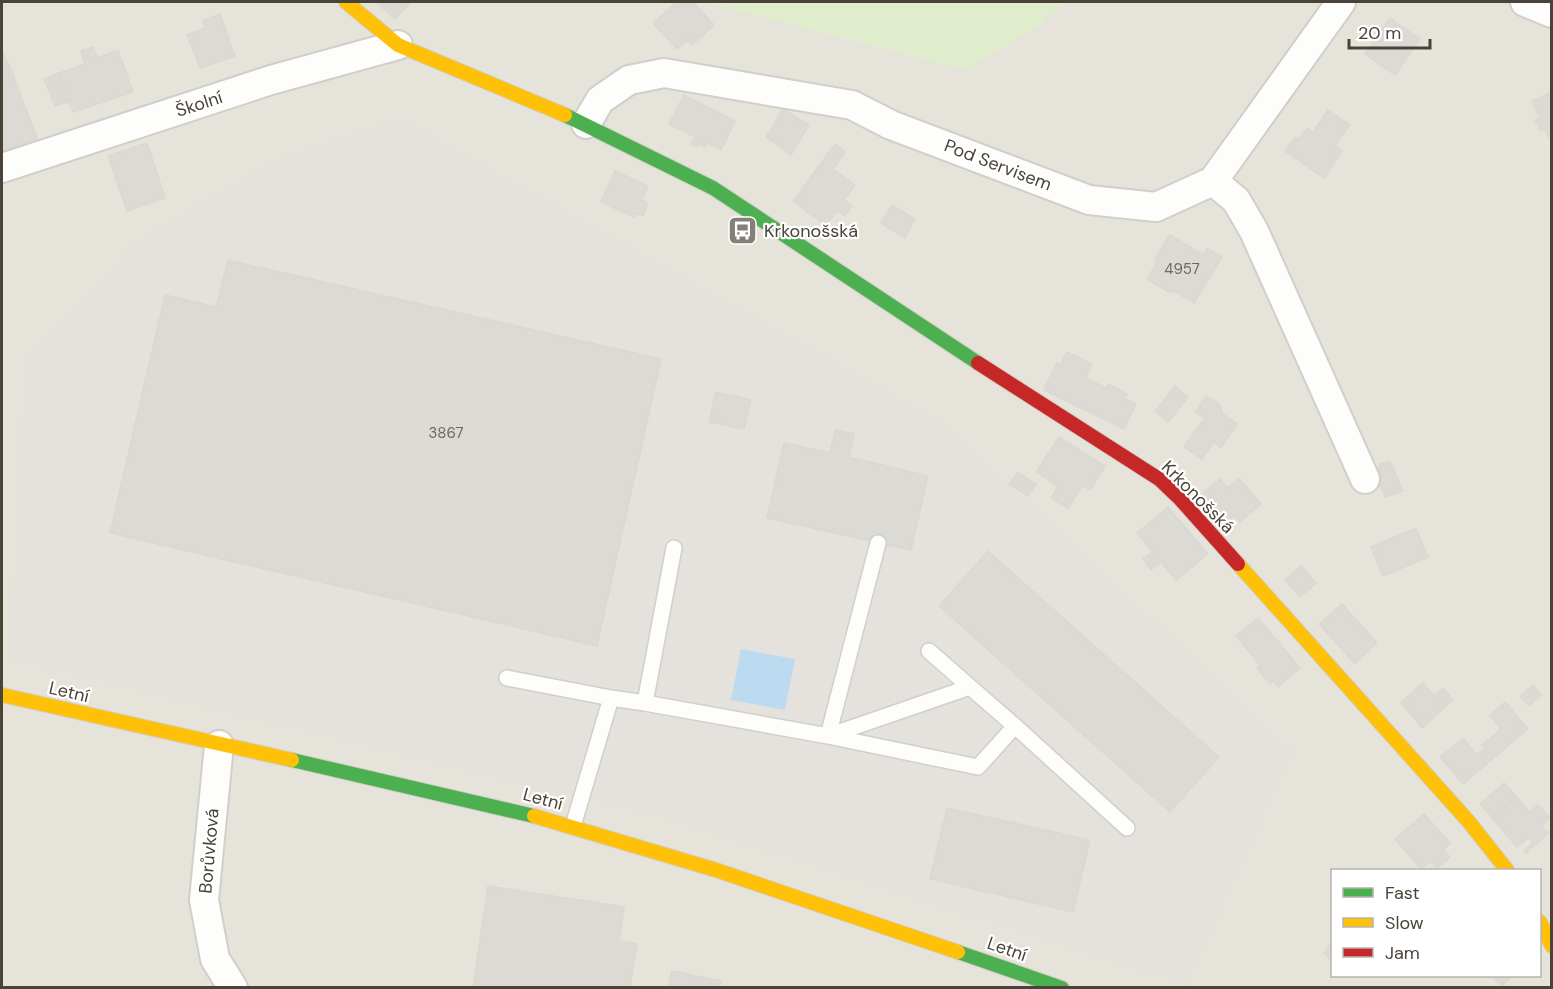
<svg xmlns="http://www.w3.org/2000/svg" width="1553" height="989" viewBox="0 0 1553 989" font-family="'DM Sans',sans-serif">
<rect width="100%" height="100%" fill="#f2f1ed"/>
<!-- residential -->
<path fill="#e6e3da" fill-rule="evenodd" d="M2 2H1551V987L2 988ZM1332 870H1540V976H1332Z"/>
<!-- industrial -->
<path fill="#e5e1dc" d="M400 118 944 423 1293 751 1187 985 663 818 10 659 25 356 139 239 282 156Z"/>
<!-- green -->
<path fill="#dfedcd" d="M704 2H1064L1041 24 966 70Z"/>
<!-- water -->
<path fill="#bddbf0" d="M741 649 795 659 785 710 731 700Z"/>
<!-- building -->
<path fill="#dcdad5" stroke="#dbd8d2" stroke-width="1.5" d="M376 2H411L395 19Z
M677 2H693L714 25 692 45 688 40 677 49 653 23Z
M220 14 235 56 200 68 187 35 205 28 203 21Z
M1390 18 1420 39 1395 75 1365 54Z
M93 47 97 58 118 50 133 92 73 112 59 73 85 64 81 51Z
M3 53 11 69 37 138 2 151V54Z
M59 73 70 101 55 106 44 79Z
M1552 92V136L1549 137 1545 129 1541 131 1535 120 1540 118 1532 101Z
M684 95 735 121 721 150 707 143 705 147 698 144 697 147 691 144 695 137 669 124Z
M783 109 809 125 791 155 766 137Z
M1328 110 1350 125 1335 146 1342 151 1324 178 1285 151 1295 137 1299 139 1307 128 1313 132Z
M147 143 165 198 127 211 108 156Z
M835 144 845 152 833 169 855 185 844 200 852 206 845 216 837 210 826 226 793 201Z
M615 171 648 186 642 200 648 203 643 216 636 213 634 217 601 202Z
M892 205 915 219 905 238 881 223Z
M1170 235 1203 255 1207 248 1222 257 1194 303 1172 290 1170 293 1147 279 1158 261 1155 259Z
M228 260 661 359 597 646 110 533 165 295 216 307Z
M1067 352 1092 364 1086 378 1106 388 1108 384 1127 394 1124 398 1136 404 1124 429 1044 390 1057 363 1061 364Z
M1175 386 1188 397 1168 422 1155 411Z
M716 392 751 400 744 429 709 422Z
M1206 396 1220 405 1222 413 1237 424 1221 448 1214 442 1202 459 1184 447 1205 418 1195 412Z
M835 430 854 434 849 457 928 476 911 550 767 518 784 443 830 453Z
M1059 437 1105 466 1090 490 1083 485 1068 508 1051 498 1058 486 1036 472Z
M1390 461 1403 491 1385 497 1376 476 1380 464Z
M1018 472 1036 484 1028 496 1009 484Z
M1239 478 1261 504 1240 522 1235 515 1225 524 1201 495 1220 479 1227 488Z
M1168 507 1208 554 1176 580 1161 562 1151 570 1143 559 1153 552 1137 533Z
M1416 528 1428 557 1383 576 1371 547Z
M988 551 1219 757 1170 812 939 606Z
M1301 566 1316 583 1300 597 1285 580Z
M1342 604 1377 643 1355 664 1319 624Z
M1258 618 1300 668 1278 687 1273 681 1270 684 1257 668 1260 665 1236 636Z
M1423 683 1434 696 1443 688 1453 700 1422 728 1401 702Z
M1533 685 1541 695 1529 706 1520 696Z
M1505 702 1528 729 1463 784 1440 757 1463 738 1477 755 1485 748 1482 745 1501 729 1490 715Z
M1504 783 1516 796 1492 817 1480 804Z
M1517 797 1530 812 1538 805 1550 818 1541 826 1548 833 1526 853 1524 851 1533 842 1529 837 1517 847 1492 818Z
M947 808 1090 840 1073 912 930 879Z
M1424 814 1450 843 1443 850 1450 857 1437 868 1430 861 1421 869 1395 839Z
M488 886 624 907 619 941 637 944 630 988H473Z
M1332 943V961L1324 953Z
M672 971 721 981 719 988H668Z
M1492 976H1512L1502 986Z"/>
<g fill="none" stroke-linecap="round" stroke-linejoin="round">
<defs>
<path id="lane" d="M929 651 970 687
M507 678 611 698 573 826
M611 698 645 703 674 548
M645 703 828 736 878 543
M1015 726 970 687 828 736 978 767 1015 726 1127 828"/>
<path id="street" d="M1525 2 1552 13
M586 124 600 100 629 80 664 73 852 105 891 125 1089 200 1156 207 1213 181 1341 2
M2 168 271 80 398 45
M1213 181 1236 200 1254 231 1365 479
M219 745 204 900 215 959 233 988"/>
<path id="fast" d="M565 115 713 188 978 363
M292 760 534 816
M958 952 1062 988"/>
<path id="slow" d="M346 2 398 45 565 115
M1238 564 1469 822 1507 870
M2 695 292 760
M534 816 716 870 958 952
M1540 922 1552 946"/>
<path id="jam" d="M978 363 1159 479 1180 499 1238 564"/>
</defs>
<!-- lane casing -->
<use href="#lane" stroke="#d0cfca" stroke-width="18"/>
<!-- street casing -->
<use href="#street" stroke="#d0cfca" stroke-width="32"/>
<!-- fast casing -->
<use href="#fast" stroke="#d2cec4" stroke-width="16"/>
<!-- slow casing -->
<use href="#slow" stroke="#d2cec4" stroke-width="16"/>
<!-- jam casing -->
<use href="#jam" stroke="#d2cec4" stroke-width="16"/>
<!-- lane -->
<use href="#lane" stroke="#fdfdfc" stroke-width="15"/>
<!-- street -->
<use href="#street" stroke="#fdfdfc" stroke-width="28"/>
<!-- fast -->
<use href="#fast" stroke="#4caf50" stroke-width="14"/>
<!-- slow -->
<use href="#slow" stroke="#ffc107" stroke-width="14"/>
<!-- jam -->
<use href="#jam" stroke="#c62828" stroke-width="14"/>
</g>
<!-- icons -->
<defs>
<symbol id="bus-square" viewBox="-11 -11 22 22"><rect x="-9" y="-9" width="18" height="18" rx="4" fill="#858077" stroke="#fff"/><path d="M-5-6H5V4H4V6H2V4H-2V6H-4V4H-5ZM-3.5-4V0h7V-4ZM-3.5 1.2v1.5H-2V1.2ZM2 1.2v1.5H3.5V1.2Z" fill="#fff"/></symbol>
</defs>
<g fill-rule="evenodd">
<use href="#bus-square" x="726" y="214" width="33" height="33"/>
</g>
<g text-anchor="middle" stroke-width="4.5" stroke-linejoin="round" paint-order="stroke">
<!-- number labels -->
<g font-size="15" fill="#6f6a60">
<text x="1182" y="274">4957</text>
<text x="446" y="438">3867</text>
</g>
<!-- street labels -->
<g font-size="18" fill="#4a4338" stroke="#fff">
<text transform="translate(199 104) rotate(-18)" y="6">Školní</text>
<text transform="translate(998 165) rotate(21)" y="6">Pod Servisem</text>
<text transform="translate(1198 497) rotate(45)" y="6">Krkonošská</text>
<text transform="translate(69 692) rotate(13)" y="6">Letní</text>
<text transform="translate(543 799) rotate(15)" y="6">Letní</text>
<text transform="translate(209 851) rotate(-85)" y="6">Borůvková</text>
<text transform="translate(1007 949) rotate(19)" y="6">Letní</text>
</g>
<!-- poi labels -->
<g font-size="18" fill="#4a4338" stroke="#fff" text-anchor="start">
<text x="764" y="237">Krkonošská</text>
</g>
</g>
<!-- border -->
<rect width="1553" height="989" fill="none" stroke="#4a4338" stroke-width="6"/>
<!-- legend -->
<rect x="1331" y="869" width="210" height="108" fill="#ffffff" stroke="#b7b4af" stroke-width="1.5"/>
<rect x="1343" y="888" width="30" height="9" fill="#4caf50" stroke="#b7b4af" stroke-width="1.5"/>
<text x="1385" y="899" font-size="18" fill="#4a4338">Fast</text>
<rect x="1343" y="918" width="30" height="9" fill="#ffc107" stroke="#b7b4af" stroke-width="1.5"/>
<text x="1385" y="929" font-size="18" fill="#4a4338">Slow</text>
<rect x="1343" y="948" width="30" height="9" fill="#c62828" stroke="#b7b4af" stroke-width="1.5"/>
<text x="1385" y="959" font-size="18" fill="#4a4338">Jam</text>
<!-- scale -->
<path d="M1349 39v9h81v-9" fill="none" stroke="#4a4338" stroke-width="3"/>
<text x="1358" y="39" font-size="18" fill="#4a4338" stroke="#ffffff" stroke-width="4.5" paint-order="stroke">20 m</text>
</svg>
